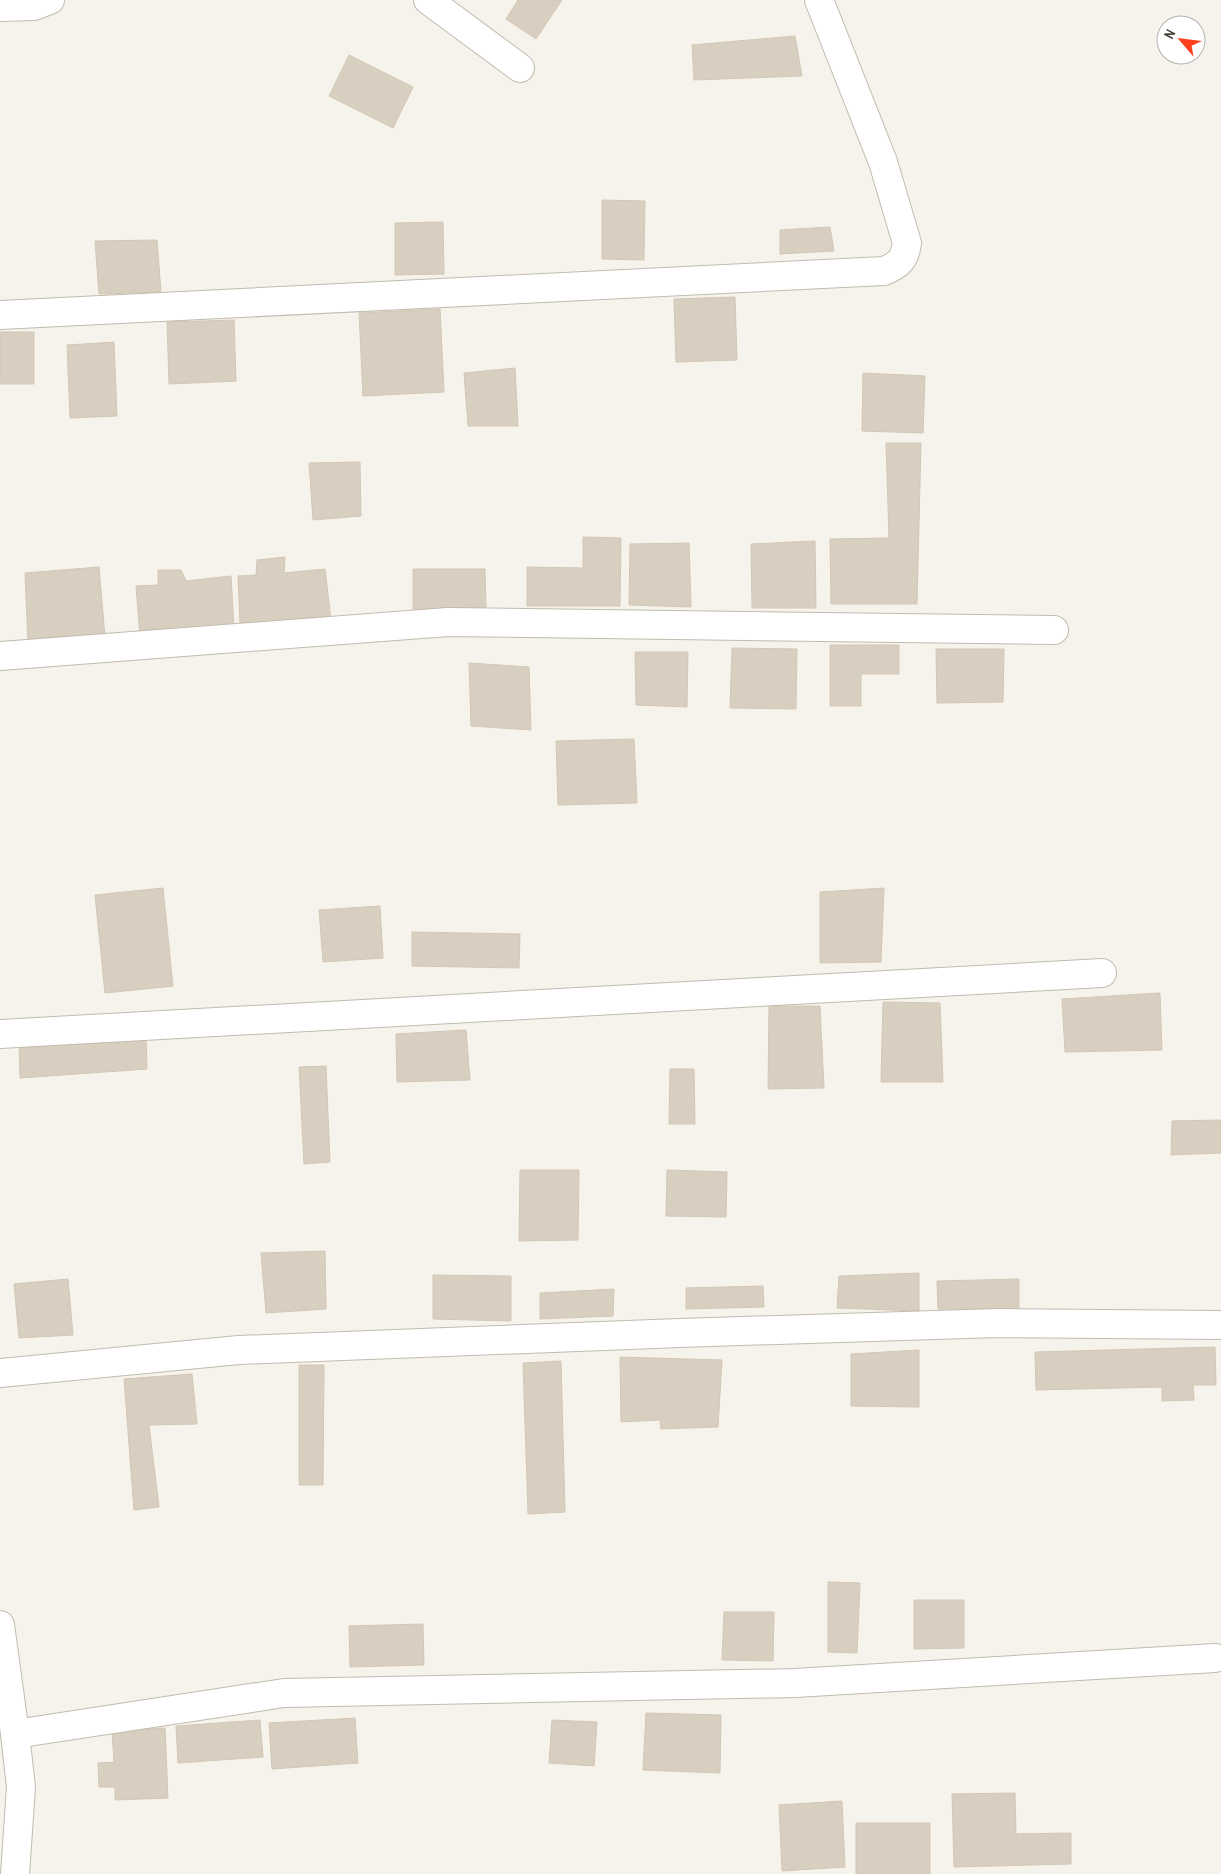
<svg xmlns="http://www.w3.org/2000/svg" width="1221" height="1874" viewBox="0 0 1221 1874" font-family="'Archivo Narrow',sans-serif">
<rect width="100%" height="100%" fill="#f6f3ec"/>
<!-- building -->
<path fill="#d8cfc1" stroke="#d3c7b4" d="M518 0H562L536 39 506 19Z
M795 36 802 76 694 80 692 45Z
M349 55 413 87 393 128 329 96Z
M602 200 645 201 644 260 602 259Z
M443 222 444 274 395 275V223Z
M830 227 834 251 780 254V230Z
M157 240 161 292 99 294 95 241Z
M735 297 737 360 676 362 674 299Z
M440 309 444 392 363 396 359 313Z
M234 320 236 381 169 384 167 322Z
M0 332H34V384H0Z
M114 342 117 416 70 418 67 345Z
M515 368 518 426H468L464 373Z
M863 373 925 376 923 433 862 431Z
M886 443H921L917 604H831L830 539 889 538Z
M360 462 361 516 313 520 309 463Z
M583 537 621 538 620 606H527V567L583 568Z
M815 541 816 608H752L751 544Z
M689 543 691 607 629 605 630 544Z
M285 557 284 573 325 569 331 620 240 624 238 576 256 575 257 560Z
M99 567 105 637 28 642 25 573Z
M413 569H485L486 610 413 609Z
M158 570H181L186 581 231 576 234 629 140 636 136 586 158 585Z
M830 645H899V674H861V706H830Z
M732 648 797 649 796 709 730 708Z
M936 649H1004L1003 702 937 703Z
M635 652H688L687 707 636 705Z
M469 663 529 667 531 730 471 726Z
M634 739 637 803 558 805 556 741Z
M163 888 173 986 105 993 95 895Z
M884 888 881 962 820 963V892Z
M380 906 383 958 323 962 319 910Z
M412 932 520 934 519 968 412 966Z
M1160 993 1162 1050 1065 1052 1062 999Z
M883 1002 940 1003 943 1082H881Z
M769 1006H820L824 1088 768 1089Z
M466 1030 470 1080 397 1082 396 1034Z
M146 1035 147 1069 20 1078 19 1043Z
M326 1066 330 1162 304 1164 299 1067Z
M670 1069H694L695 1124H669Z
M1221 1120V1153L1171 1155 1172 1121Z
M520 1170H579L578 1240 519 1241Z
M667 1170 727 1172 726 1217 666 1216Z
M325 1251 326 1309 266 1313 261 1253Z
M919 1273V1311L837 1308 839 1276Z
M433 1275 511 1276V1321L433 1319Z
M68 1279 73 1335 19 1338 14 1284Z
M1019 1279V1310L938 1309 937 1281Z
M763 1286 764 1307 686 1309V1288Z
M614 1289 613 1316 540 1319V1293Z
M1215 1347 1216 1385H1193L1194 1400 1162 1401V1387L1036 1390 1035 1352Z
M919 1350V1407L851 1406V1354Z
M620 1357 722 1360 718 1427 661 1429 660 1420 621 1422Z
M561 1361 565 1512 528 1514 523 1363Z
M299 1365H324L323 1485H299Z
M192 1374 197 1424 149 1425 159 1507 134 1510 124 1379Z
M828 1582 860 1583 857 1653 828 1652Z
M914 1600H964V1648L914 1649Z
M724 1612H774L773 1661 722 1660Z
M423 1624 424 1665 350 1667 349 1626Z
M646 1713 721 1715 720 1773 643 1770Z
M355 1718 358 1763 272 1769 269 1723Z
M260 1720 263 1757 178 1763 176 1726Z
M552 1720 597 1722 594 1766 549 1763Z
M165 1728 168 1798 115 1800V1787H99L98 1763 114 1762 112 1731Z
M1015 1793 1016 1834 1071 1833V1864L954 1867 952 1794Z
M842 1801 845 1867 782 1871 779 1805Z
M856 1823H930V1874H856Z"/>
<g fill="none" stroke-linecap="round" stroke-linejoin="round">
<defs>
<path id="street" d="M428 0 520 68
M0 7 34 6 50 0
M0 315 884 271C899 265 905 259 907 243L883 162 819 0
M0 656 448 622 1054 630
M0 1034 1102 973
M0 1373 239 1350 680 1333 998 1323 1221 1325
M0 1625 15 1734 21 1787 15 1874
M15 1734 284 1693 795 1683 1215 1658"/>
</defs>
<!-- street casing -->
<use href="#street" stroke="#c2bbae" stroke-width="30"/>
<!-- street -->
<use href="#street" stroke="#fff" stroke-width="28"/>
</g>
<!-- north arrow -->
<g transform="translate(1181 40) rotate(298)"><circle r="24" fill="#ffffff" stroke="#b7b4b0"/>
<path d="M0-4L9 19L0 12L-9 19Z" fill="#fc3f1d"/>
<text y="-8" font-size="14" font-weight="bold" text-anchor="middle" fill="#4b4439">N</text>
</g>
</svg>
